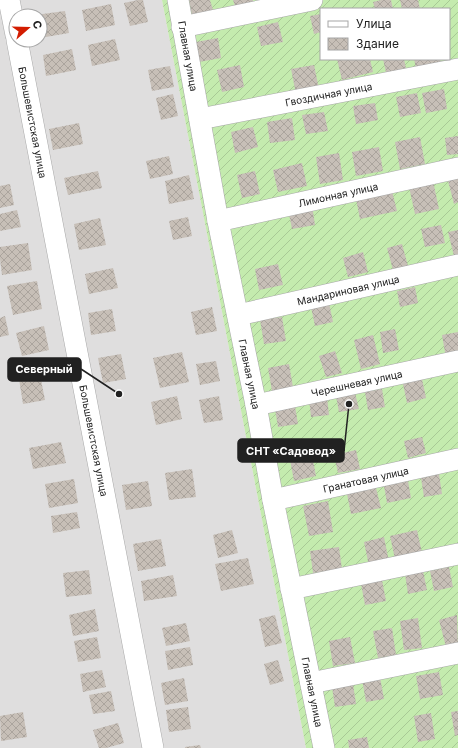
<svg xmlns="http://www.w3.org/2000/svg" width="458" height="748" viewBox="0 0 458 748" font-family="Inter,sans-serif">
<defs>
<pattern id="garden-furrows" width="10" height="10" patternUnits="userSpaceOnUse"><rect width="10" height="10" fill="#c4ebae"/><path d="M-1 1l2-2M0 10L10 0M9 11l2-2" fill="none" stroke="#a8c995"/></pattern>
<pattern id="building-cross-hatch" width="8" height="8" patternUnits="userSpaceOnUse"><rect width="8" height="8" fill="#c7bfb7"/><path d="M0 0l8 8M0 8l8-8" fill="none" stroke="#aba49d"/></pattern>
</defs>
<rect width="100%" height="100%" fill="#f2f0e8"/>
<!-- residential -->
<path fill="#dfdede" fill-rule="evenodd" d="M0 0H162L306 748H0ZM16 16H40V40H16Z"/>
<!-- garden -->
<path fill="url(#garden-furrows)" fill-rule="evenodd" d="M162 0H458V748H306ZM321 9H449V59H321Z"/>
<!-- building -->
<path fill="url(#building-cross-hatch)" d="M138 0H143L148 22 130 26 124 3Z
M189 0H210L213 10 192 15Z
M233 0H253V2L235 6Z
M381 0H391L393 9H375L373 2Z
M400 0H418L420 9H402Z
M111 4 115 25 86 31 82 10Z
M65 11 69 33 40 38V16L35 15Z
M321 14V32L314 34 310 16Z
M278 22 283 42 261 46 257 27Z
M218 38 221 58 199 62 196 42Z
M115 39 120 60 92 66 88 45Z
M72 49 76 70 46 76 43 55Z
M337 59H370L373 72 342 80Z
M383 59H404L407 73 387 77Z
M414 59H440L441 64 416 68Z
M240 65 244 87 222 92 217 70Z
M314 65 319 89 296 94 291 69Z
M170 66 174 87 152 91 148 70Z
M444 89 447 109 426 113 422 93Z
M417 93 421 113 400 117 396 97Z
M173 94 178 116 161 120 156 98Z
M375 103 378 120 356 124 353 106Z
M324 112 328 131 306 134 302 115Z
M292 118 295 140 270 143 267 122Z
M79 123 83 144 53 150 49 129Z
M253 127 258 147 235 153 231 132Z
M458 136V154L447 155 445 138Z
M420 137 425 164 400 169 395 142Z
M379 147 383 171 356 176 352 152Z
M339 153 343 180 320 184 316 157Z
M169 156 173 174 150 179 146 161Z
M302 163 307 186 278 192 273 170Z
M98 171 102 188 68 195 64 178Z
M255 171 260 194 242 198 237 175Z
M458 174V202L454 204 447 177Z
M189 175 194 199 169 204 165 181Z
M433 181 439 209 415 214 409 187Z
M10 184 14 205 0 208V186Z
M392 191 397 211 360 219 356 199Z
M312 205 315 225 292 229 288 209Z
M17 210 21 227 0 231V214Z
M188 217 192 236 173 240 169 221Z
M100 218 106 245 79 250 74 224Z
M441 225 445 243 425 247 421 229Z
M458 230V259L455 260 448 232Z
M28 243 32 270 2 275 0 259V247Z
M402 244 408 266 393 270 387 248Z
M363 252 368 272 348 277 343 258Z
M278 264 283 285 259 290 255 269Z
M113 268 118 288 89 294 85 274Z
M37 281 42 309 13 315 7 286Z
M415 287 418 303 400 307 397 291Z
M329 303 333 322 315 326 311 307Z
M212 307 217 331 196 335 191 312Z
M112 309 116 331 91 335 88 313Z
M5 316 9 335 0 337V318Z
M282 317 286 341 264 344 260 320Z
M44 326 49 350 22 356 16 333Z
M395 329 399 350 383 353 380 332Z
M458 332V355L446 358 442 335Z
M373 335 380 364 361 369 354 340Z
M335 351 342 373 326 377 319 356Z
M182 352 189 382 160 388 153 358Z
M121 354 126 379 103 383 98 358Z
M216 361 220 381 200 385 196 364Z
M289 364 293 387 272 391 268 368Z
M40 375 45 400 23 404 19 379Z
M422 379 426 398 407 403 403 384Z
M382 389 385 407 368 410 365 392Z
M355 393 359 409 339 412 336 396Z
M177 396 182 419 156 425 151 402Z
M219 396 223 420 204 423 199 400Z
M327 397 329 415 311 417 309 399Z
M295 406 298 424 278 427 275 409Z
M422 437 426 453 408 458 404 441Z
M61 442 66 463 33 469 29 448Z
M356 450 360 469 338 473 334 455Z
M312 455 316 476 294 481 290 460Z
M192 469 196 497 169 500 165 473Z
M439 474 442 494 424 497 421 478Z
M74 479 78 503 49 508 45 484Z
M148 481 152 506 126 510 122 485Z
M408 481 411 498 387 503 384 486Z
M376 488 381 508 351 514 347 494Z
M328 501 333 532 309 536 303 506Z
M77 512 80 528 53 533 51 516Z
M232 530 238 553 218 558 213 535Z
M417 530 422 553 395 559 390 536Z
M384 537 389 562 369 566 364 542Z
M161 539 166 566 138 571 133 544Z
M339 547 342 569 313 573 310 551Z
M248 558 254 584 221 591 215 564Z
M449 567 453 587 434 591 430 571Z
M89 570 92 594 66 597 63 573Z
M423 571 427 590 408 594 405 574Z
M173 575 177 596 144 601 141 581Z
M382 580 386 601 365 605 361 584Z
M95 609 99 631 73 636 69 615Z
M275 615 282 643 265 647 259 619Z
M457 615 458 644 446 647 439 620Z
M418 618 422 648 404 650 400 621Z
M186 623 190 641 166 646 162 628Z
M392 628 396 655 378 658 373 631Z
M97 637 101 658 78 662 74 641Z
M350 637 355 663 333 666 329 641Z
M190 647 193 665 168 670 165 651Z
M278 660 284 681 270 685 264 664Z
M102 670 106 687 83 692 80 674Z
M439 672 443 695 420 699 416 676Z
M380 677 384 699 366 702 362 679Z
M184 678 188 701 165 705 161 683Z
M353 684 356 704 335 707 332 687Z
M111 691 115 711 93 714 89 695Z
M188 707 191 729 169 732 166 710Z
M458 711V735L455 736 451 712Z
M23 712 27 737 1 741 0 716Z
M431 713 435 739 418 742 414 716Z
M118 723 124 743 106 748H99L93 730Z
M367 737 369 748H349L348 740Z
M200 745 201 748H185V747Z"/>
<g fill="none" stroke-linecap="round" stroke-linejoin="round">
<defs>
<g id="minor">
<path d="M9 0 16 35"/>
<path id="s1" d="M178 0 218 221 256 405 273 500 324 748"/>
<path d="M182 27 312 0"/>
<path id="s2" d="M17 40 153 748"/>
<path id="s3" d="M200 119 458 69"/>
<path id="s4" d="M218 221 458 168"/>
<path id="s5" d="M238 315 458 265"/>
<path id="s6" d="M256 405 458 361"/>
<path id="s7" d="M273 500 458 459"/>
<path d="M291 589 458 554"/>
<path d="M311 683 458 653"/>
</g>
</defs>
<!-- minor casing -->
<use href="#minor" stroke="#a8a8a8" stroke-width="22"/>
<!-- minor -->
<use href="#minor" stroke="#fff" stroke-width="21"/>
</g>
<g text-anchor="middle" stroke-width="4" stroke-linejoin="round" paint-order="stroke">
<!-- street labels -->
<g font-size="10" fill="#212121" stroke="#fff">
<text dy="4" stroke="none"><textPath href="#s1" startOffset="57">Главная улица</textPath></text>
<text dy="4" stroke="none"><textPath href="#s3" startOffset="131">Гвоздичная улица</textPath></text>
<text dy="4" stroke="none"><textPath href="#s2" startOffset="84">Большевистская улица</textPath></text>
<text dy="4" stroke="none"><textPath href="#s4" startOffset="123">Лимонная улица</textPath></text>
<text dy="4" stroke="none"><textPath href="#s5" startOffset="113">Мандариновая улица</textPath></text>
<text dy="4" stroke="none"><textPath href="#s1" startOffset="381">Главная улица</textPath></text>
<text dy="4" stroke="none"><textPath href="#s6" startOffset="103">Черешневая улица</textPath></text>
<text dy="4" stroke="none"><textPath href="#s2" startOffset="408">Большевистская улица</textPath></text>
<text dy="4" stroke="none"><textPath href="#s7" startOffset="95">Гранатовая улица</textPath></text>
<text dy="4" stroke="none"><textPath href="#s1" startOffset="705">Главная улица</textPath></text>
</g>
</g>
<!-- callouts -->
<path fill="none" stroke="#212121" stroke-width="1.5" d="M119 394L81 369M349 404L344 451"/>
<g fill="#212121" stroke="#fff" stroke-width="1.5">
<circle cx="119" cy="394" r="4"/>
<circle cx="349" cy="404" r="4"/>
</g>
<g fill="#212121" stroke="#212121" stroke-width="1.5">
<rect x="8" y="358" width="73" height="23" rx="4"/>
<rect x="238" y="439" width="106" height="23" rx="4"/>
</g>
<g font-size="11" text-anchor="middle" font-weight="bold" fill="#fff">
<text x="44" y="373">Северный</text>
<text x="291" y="455">СНТ «Садовод»</text>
</g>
<!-- legend -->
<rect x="320" y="8" width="130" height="52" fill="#ffffff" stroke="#a6a6a6"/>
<rect x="328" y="21" width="20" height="6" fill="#ffffff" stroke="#a6a6a6"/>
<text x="356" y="28" font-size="12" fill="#212121">Улица</text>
<rect x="328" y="38" width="20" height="12" fill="url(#building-cross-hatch)" stroke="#a6a6a6"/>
<text x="356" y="48" font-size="12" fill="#212121">Здание</text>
<!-- north arrow -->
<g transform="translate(28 28) rotate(70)"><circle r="19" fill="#ffffff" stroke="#a6a6a6"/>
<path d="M0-3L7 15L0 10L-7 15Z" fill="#d31c00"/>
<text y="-6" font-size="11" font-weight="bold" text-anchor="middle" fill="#212121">С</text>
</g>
</svg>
